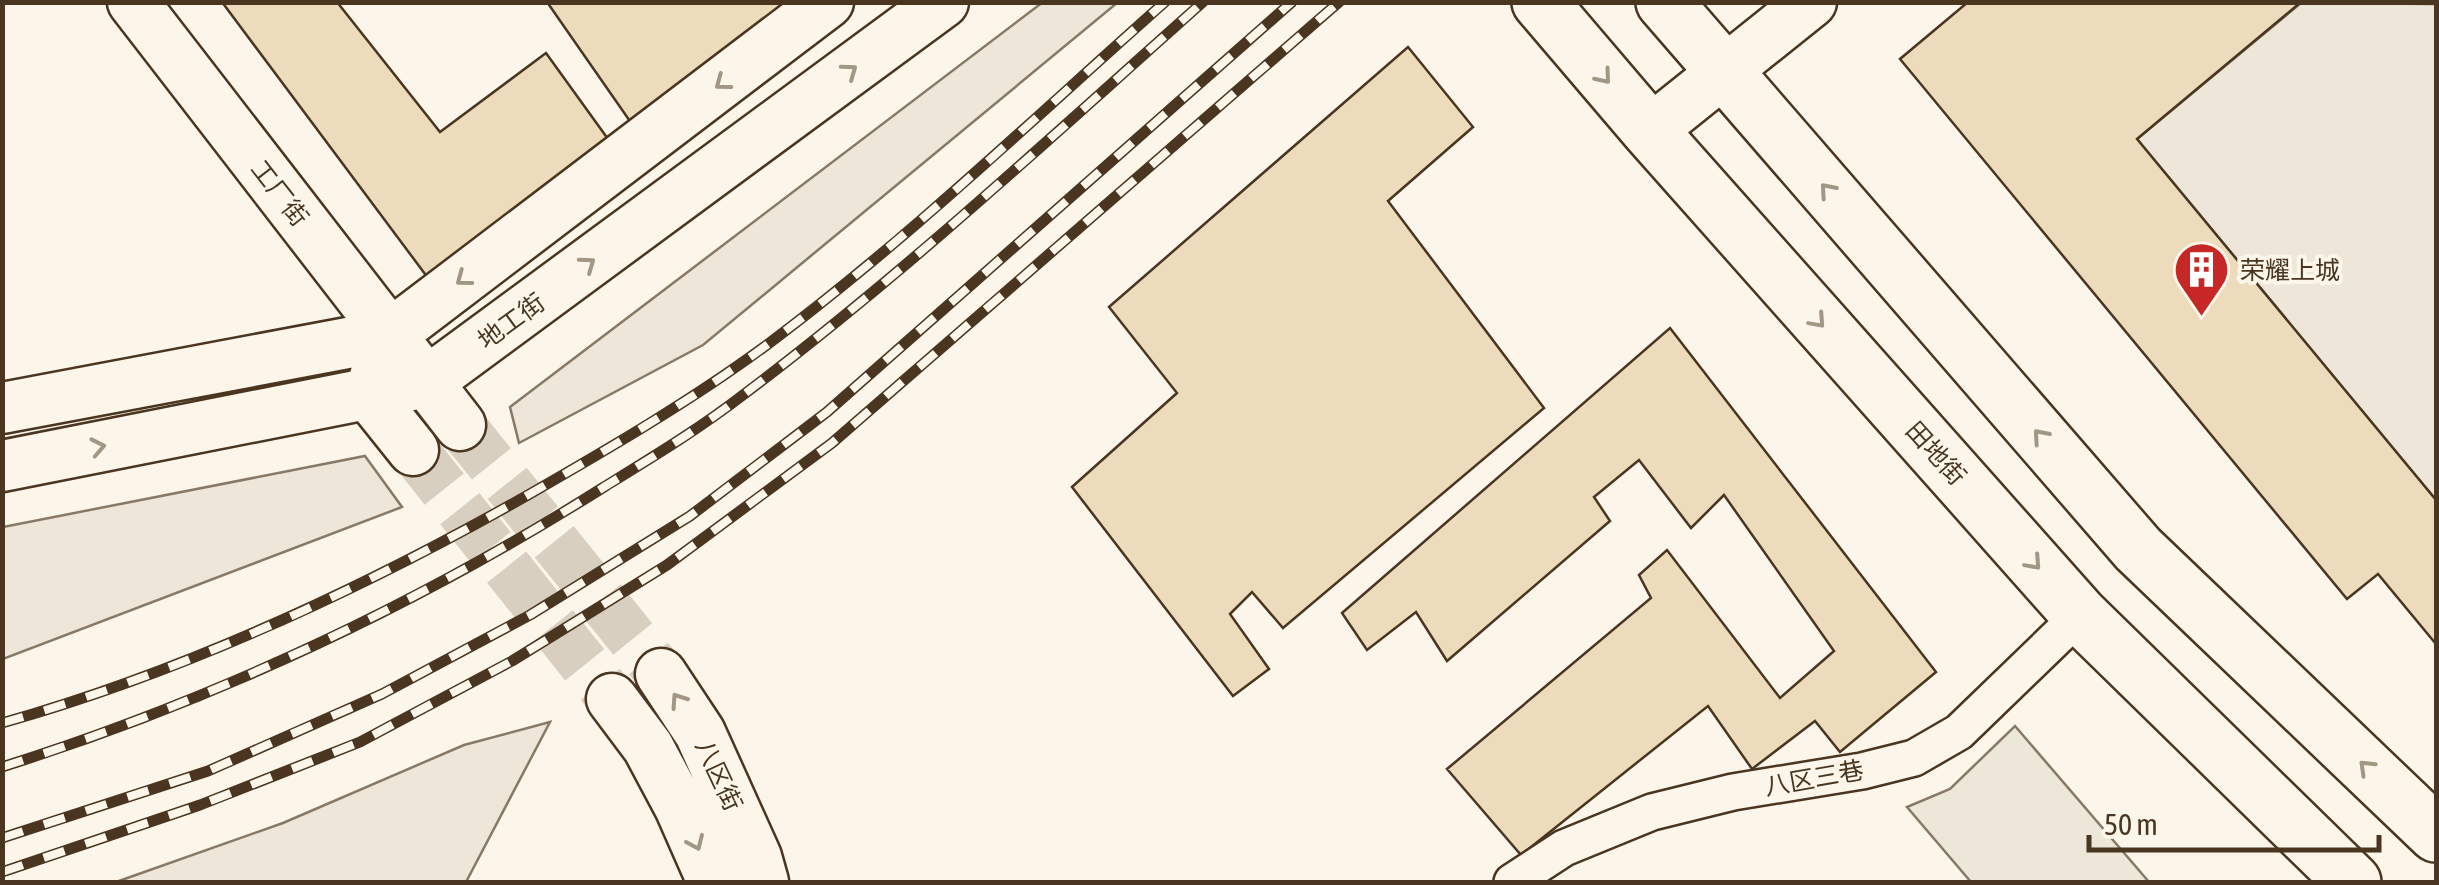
<svg xmlns="http://www.w3.org/2000/svg" width="2439" height="885" viewBox="0 0 2439 885" font-family="'Asap Condensed','Noto Sans SC',sans-serif">
<rect width="100%" height="100%" fill="#fbf6e9"/>
<!-- green -->
<path fill="#ede6d9" stroke="#887966" stroke-width="2.5" d="M1043 2 1117 3 703 345 519 443 510 407Z
M2301 3 2436 4V500L2137 139Z
M365 456 402 507 3 659V527Z
M550 722 466 882H116L283 823 464 745Z"/>
<!-- parking -->
<path fill="#ede7d9" stroke="#887966" stroke-width="2.5" d="M2015 726 2149 882H1971L1907 807 1950 789Z"/>
<!-- building -->
<path fill="#ecdcbc" stroke="#4a3520" stroke-width="2.5" d="M222 2H337L440 132 546 53 608 139 428 278Z
M547 2H796L634 127Z
M1968 2H2301L2137 139 2436 500V644L2378 574 2347 599 1900 59Z
M1408 47 1473 127 1388 201 1544 408 1283 628 1252 592 1230 614 1269 669 1233 696 1072 487 1177 393 1109 307Z
M1670 328 1936 672 1840 752 1815 721 1752 769 1708 706 1521 855 1447 769 1651 598 1639 575 1667 550 1780 698 1834 651 1724 495 1691 528 1639 460 1594 497 1610 521 1447 661 1416 612 1367 650 1342 613Z"/>
<g fill="none" stroke-linecap="round" stroke-linejoin="round">
<!-- secondary-tunnel -->
<path stroke="#d8cfc1" stroke-width="50" stroke-dasharray="50 25" stroke-linecap="butt" d="M460 425 661 674
M413 450 612 699"/>
<defs>
<path id="street" d="M1512 882 1564 848 1652 812 1733 792 1862 771 1914 758 1959 732 2080 615"/>
<path id="secondary" d="M133 2 460 425
M1650 131 1811 2
M378 368 369 395 413 450
M2 408 390 335 828 2
M2 466 427 382 943 2
M661 674 700 733 756 857 763 882
M612 699 648 747 680 807 713 882"/>
<path id="highway" d="M1540 2 1650 131 2080 615 2353 882
M1664 2 2138 549 2436 834"/>
</defs>
<!-- street casing -->
<use href="#street" stroke="#4a3520" stroke-width="40"/>
<!-- secondary casing -->
<use href="#secondary" stroke="#4a3520" stroke-width="55"/>
<!-- highway casing -->
<use href="#highway" stroke="#4a3520" stroke-width="60"/>
<!-- street -->
<use href="#street" stroke="#fbf6e9" stroke-width="35"/>
<!-- secondary -->
<use href="#secondary" stroke="#fbf6e9" stroke-width="50"/>
<!-- highway -->
<use href="#highway" stroke="#fbf6e9" stroke-width="55"/>
<defs>
<path id="rail" d="M2 723C186 671 362 589 528 495 608 449 689 402 764 347 905 242 1033 119 1165 2
M2 767C214 700 417 605 604 487 651 458 699 429 743 395 904 274 1052 136 1203 2
M2 838 208 771 382 694 530 615 690 516 827 412 1292 2
M2 872 200 805 360 742 512 661 667 565 832 443 1339 2"/>
</defs>
<!-- rail casing -->
<use href="#rail" stroke="#4a3520" stroke-width="11"/>
<!-- rail -->
<use href="#rail" stroke="#fbf6e9" stroke-width="8" stroke-dasharray="22" stroke-linecap="butt"/>
</g>
<!-- one-way arrows -->
<defs><path id="oneway-chevron" d="M-2-3.5L2.5 0L-2 3.5" fill="none" stroke-width="1.6" stroke-linecap="round" stroke-linejoin="round" transform="scale(2.5)"/></defs>
<g stroke="#a29684">
<use href="#oneway-chevron" transform="translate(850 71) rotate(-36)"/>
<use href="#oneway-chevron" transform="translate(1604 77) rotate(50)"/>
<use href="#oneway-chevron" transform="translate(722 83) rotate(143)"/>
<use href="#oneway-chevron" transform="translate(1827 190) rotate(-131)"/>
<use href="#oneway-chevron" transform="translate(588 264) rotate(-36)"/>
<use href="#oneway-chevron" transform="translate(463 279) rotate(143)"/>
<use href="#oneway-chevron" transform="translate(1818 321) rotate(48)"/>
<use href="#oneway-chevron" transform="translate(2040 436) rotate(-131)"/>
<use href="#oneway-chevron" transform="translate(98 447) rotate(-11)"/>
<use href="#oneway-chevron" transform="translate(2034 563) rotate(48)"/>
<use href="#oneway-chevron" transform="translate(678 700) rotate(-124)"/>
<use href="#oneway-chevron" transform="translate(2366 767) rotate(-136)"/>
<use href="#oneway-chevron" transform="translate(696 843) rotate(66)"/>
</g>
<!-- icons -->
<defs>
<symbol id="building-pin" viewBox="-11 -11 22 30"><path d="M0 17L-7.5 6A9.5 9.5 0 1 1 7.5 6Z" fill="#c62828" stroke="#fbf6e9"/><path d="M-4-6H4V6H1V3H-1V6H-4ZM-2.5-4.3h1.7v1.8h-1.7ZM.8-4.3h1.7v1.8H.8ZM-2.5-1h1.7V.8h-1.7ZM.8-1h1.7V.8H.8Z" fill="#fff"/></symbol>
</defs>
<g fill-rule="evenodd">
<use href="#building-pin" x="2170" y="238" width="63" height="86"/>
</g>
<g text-anchor="middle" stroke-width="8" stroke-linejoin="round" paint-order="stroke">
<!-- street labels -->
<g font-size="25" fill="#4a3520" stroke="#fbf6e9">
<text transform="translate(280 193) rotate(52)" y="9">工厂街</text>
<text transform="translate(511 321) rotate(-36)" y="9">地工街</text>
<text transform="translate(1936 453) rotate(48)" y="9">田地街</text>
<text transform="translate(719 775) rotate(65)" y="9">八区街</text>
<text transform="translate(1814 778) rotate(-10)" y="9">八区三巷</text>
</g>
<!-- poi labels -->
<g font-size="25" fill="#4a3520" stroke="#fbf6e9" text-anchor="start">
<text x="2240" y="279">荣耀上城</text>
</g>
</g>
<!-- border -->
<rect width="2439" height="885" fill="none" stroke="#4a3520" stroke-width="10"/>
<!-- scale -->
<path d="M2089 835v15h290v-15" fill="none" stroke="#4a3520" stroke-width="5"/>
<text x="2104" y="835" font-size="30" fill="#4a3520" stroke="#fbf6e9" stroke-width="8" paint-order="stroke">50 m</text>
</svg>
